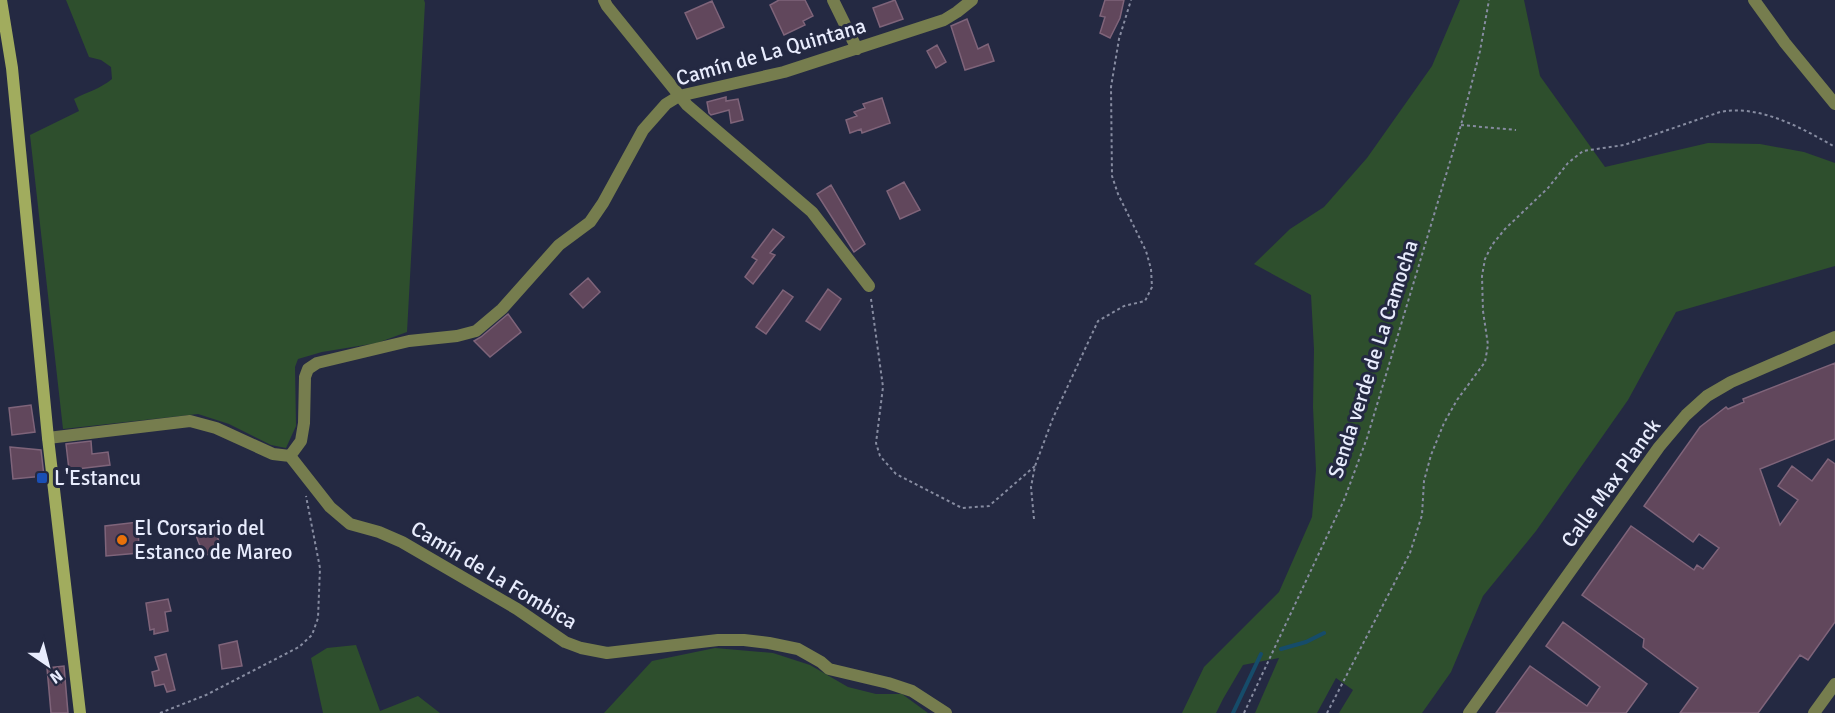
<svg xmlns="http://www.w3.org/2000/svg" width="1835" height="713" viewBox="0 0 1835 713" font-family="Signika,sans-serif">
<rect width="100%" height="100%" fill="#242942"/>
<!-- green -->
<path fill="#2e4f2d" d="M66 0H424L425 3 407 332 377 343 322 352 298 359 295 367 296 426 286 448 271 445 229 424 198 414 63 429 30 135 79 111 74 99C87 92 100 89 112 79L111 67 101 60 89 57Z
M1460 0H1524L1540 76 1605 167 1708 143 1760 144 1804 152 1835 163V266L1676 312 1628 400 1536 531 1483 596 1451 672 1422 713H1339L1353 690 1336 678 1317 713H1255L1279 658 1243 665 1223 699 1216 713H1182L1204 667 1279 592 1312 517 1316 470 1313 407 1314 349 1311 295 1254 264 1290 229 1324 207 1367 158 1432 66Z
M356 645 380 711 418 696 440 713H323L311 658 327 648Z
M715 648 773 653 810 665 848 687 876 694H902L928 713H604L652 661Z"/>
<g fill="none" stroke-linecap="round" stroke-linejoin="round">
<!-- stream -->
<path stroke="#164c6a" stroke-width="4" d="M1281 649 1306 642 1324 633
M1233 713 1261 654"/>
</g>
<!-- building -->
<path fill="#61475c" stroke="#7f647a" stroke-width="1.5" d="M779 0H805L813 16 803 21 805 25 784 35 770 5Z
M895 0 903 19 880 27 873 8Z
M1105 0H1124L1120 18 1110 38 1100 33 1105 17 1100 16Z
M712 1 724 27 697 39 685 13Z
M967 19 978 49 988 44 994 61 965 70 951 26Z
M937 45 946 62 936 68 927 51Z
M726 97V101L738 99 743 120 731 123 729 110 711 115 709 113 707 102Z
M882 98 890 123 862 133 861 129 850 133 846 120 857 116 854 112 865 108 863 104Z
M904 182 920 210 900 219 887 191Z
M831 185 865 244 854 252 817 194Z
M773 229 784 237 770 253 775 255 753 284 745 277 757 260 752 257Z
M588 278 600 292 583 308 570 294Z
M828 289 841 299 820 330 806 321Z
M783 290 793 297 766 334 756 327Z
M508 314 521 332 490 357 474 341 481 337Z
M1835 363V439L1760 469 1780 525 1798 500 1778 486 1792 466 1812 481 1828 459 1835 464V622L1808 660 1800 655 1758 713H1680L1698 688 1643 647 1644 639 1582 595 1631 526 1694 570 1697 565 1703 569 1719 548 1699 534 1693 542 1644 506 1700 427 1722 410 1726 407 1728 409 1744 402 1743 399Z
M31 405 35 432 12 435 9 408Z
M91 441 92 454 108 452 110 465 69 470 66 444Z
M10 447 41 450 44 476 13 479Z
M138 522 139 553 106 556 105 526Z
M212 525 222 548 204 556 195 533Z
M168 599 171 611 165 612 168 631 154 634V629L150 630 146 603Z
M1563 622 1647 684 1626 713H1496L1530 666 1587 706 1600 687 1546 646Z
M237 641 242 666 222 669 219 645Z
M166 654 175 690 167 692 164 684 155 686 152 672 159 670 155 657Z
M64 666 68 713H51L47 668Z"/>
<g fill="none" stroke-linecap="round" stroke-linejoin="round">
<!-- path -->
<path stroke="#878ca1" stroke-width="2" stroke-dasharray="3 3" stroke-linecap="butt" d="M1461 125 1516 130
M871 299 883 387 876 443 880 456 896 474 962 508 989 506 1035 466
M1034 519 1031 487 1035 466 1053 418 1098 321 1124 306 1145 301 1152 287 1151 269 1146 251 1118 194 1112 176 1111 87 1119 39 1131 0
M160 713 206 695 299 647 312 635 318 618 320 568 306 496
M1244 713 1344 500 1367 438 1461 125 1480 51 1489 0
M1327 713 1410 553 1422 515 1424 481 1431 455 1444 423 1457 400 1485 362 1488 345 1483 311 1482 276 1485 259 1492 245 1505 229 1548 188 1568 163 1583 151 1624 145 1720 112C1759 104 1802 128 1835 147"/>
<!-- street -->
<path stroke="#767d4e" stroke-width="12" d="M604 0 607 6 687 105 812 212 869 286
M833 0 857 49
M1754 0 1785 43 1835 104
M48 438 190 421 216 428 273 454 290 456
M290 456 301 441 304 423 305 377 308 369 317 363 409 341 457 336 476 331 502 309 559 245 590 222 603 203 643 130 666 104 679 96 784 72 944 20 957 12 972 0
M290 456 330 507 350 524 379 532 402 542 517 609 565 642 581 648 607 653 718 640H744L769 643 798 649 821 662 829 669 888 683 912 691 946 713
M1469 713 1659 447 1686 415 1707 396 1731 382 1835 337
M1814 713 1835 684"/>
<!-- secondary -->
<path stroke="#a1ac5e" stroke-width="12" d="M1 0 12 68 48 438 80 713"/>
</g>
<!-- markers -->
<rect fill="#1a4fb4" stroke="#242942" stroke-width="2" x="36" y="472" width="12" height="12" rx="3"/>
<circle fill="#e8710a" stroke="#242942" stroke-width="2" cx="122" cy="540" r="6"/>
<g text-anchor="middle" stroke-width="6" stroke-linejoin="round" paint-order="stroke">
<!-- street labels -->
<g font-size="21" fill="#e8ecfd" stroke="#242942">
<text transform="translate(771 52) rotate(-16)" y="7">Camín de La Quintana</text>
<text transform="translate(1373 359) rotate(-72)" y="7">Senda verde de La Camocha</text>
<text transform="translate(1611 483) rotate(-54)" y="7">Calle Max Planck</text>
<text transform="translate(494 575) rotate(31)" y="7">Camín de La Fombica</text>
</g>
<!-- poi labels -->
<g font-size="21" fill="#e8ecfd" stroke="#242942" text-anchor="start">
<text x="54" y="485">L'Estancu</text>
<text x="134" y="535">El Corsario del<tspan x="134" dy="24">Estanco de Mareo</tspan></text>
</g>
</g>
<!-- north arrow -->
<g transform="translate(48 665) rotate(145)" stroke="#242942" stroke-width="4.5" paint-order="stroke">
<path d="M0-4.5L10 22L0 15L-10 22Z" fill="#e8ecfd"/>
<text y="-9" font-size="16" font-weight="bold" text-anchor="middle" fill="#e8ecfd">N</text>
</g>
</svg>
